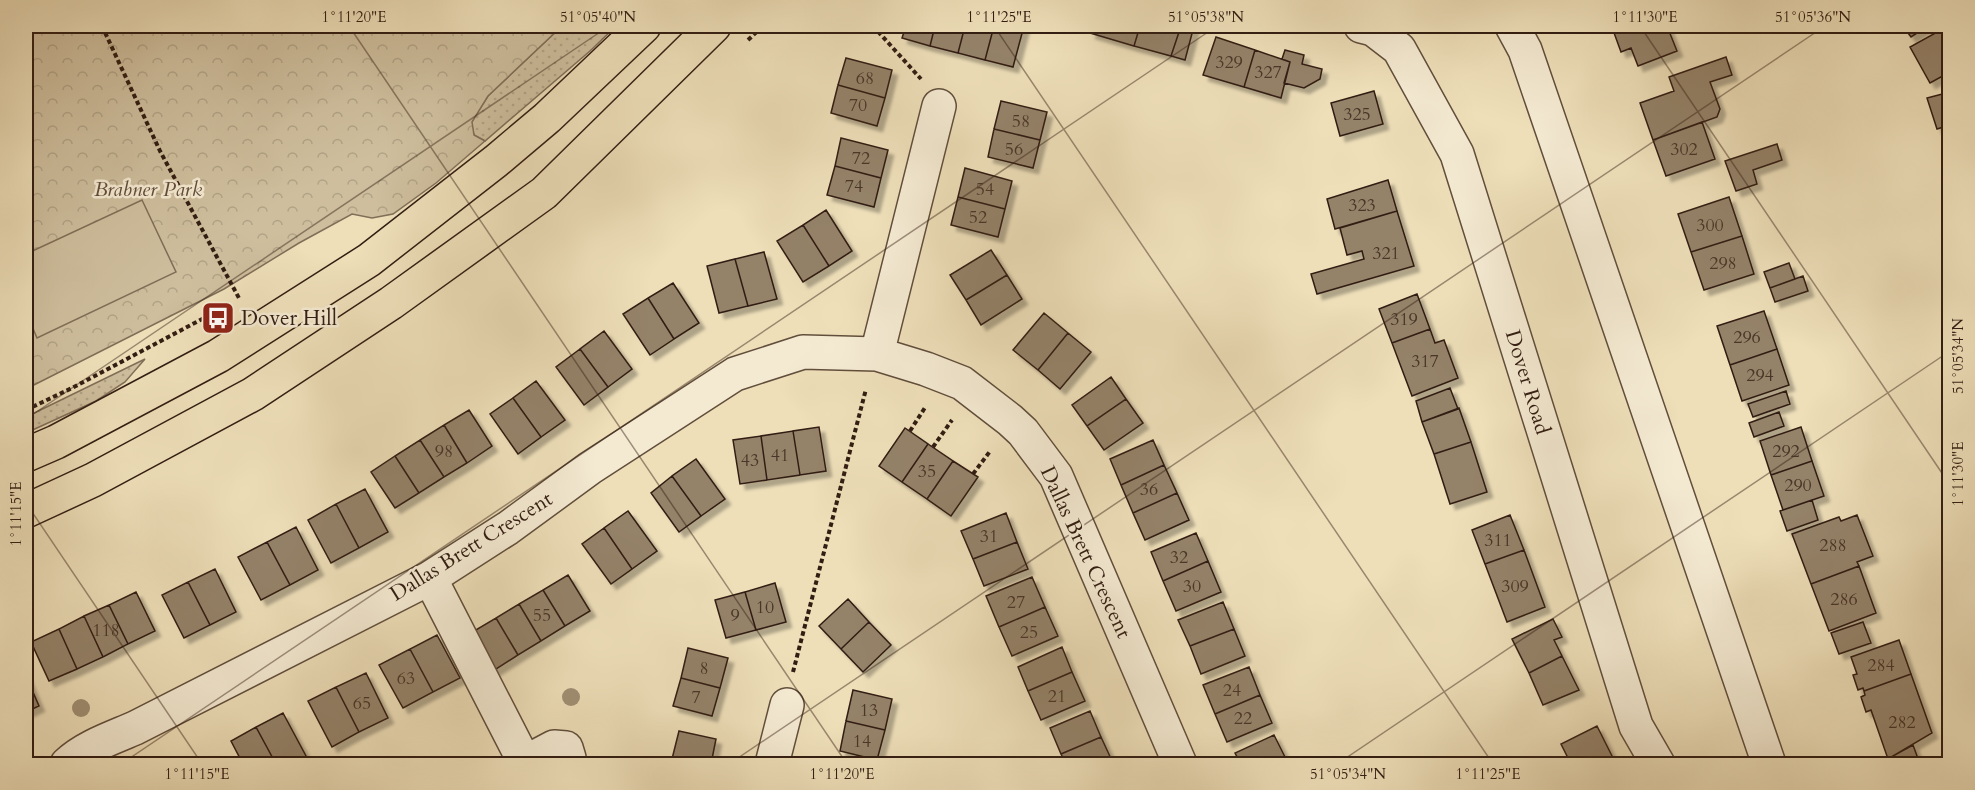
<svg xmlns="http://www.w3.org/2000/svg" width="1975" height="790" viewBox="0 0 1975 790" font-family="Cardo,serif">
<defs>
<pattern id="grass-dots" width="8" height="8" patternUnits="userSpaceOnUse" patternTransform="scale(1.5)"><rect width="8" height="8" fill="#cebe9d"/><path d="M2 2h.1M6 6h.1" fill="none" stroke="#b1a386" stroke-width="1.8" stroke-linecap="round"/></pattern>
<pattern id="forest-crowns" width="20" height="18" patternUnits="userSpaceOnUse" patternTransform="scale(1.5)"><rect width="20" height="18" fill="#cebe9d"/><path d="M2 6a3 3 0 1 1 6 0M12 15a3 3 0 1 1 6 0" fill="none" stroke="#b1a386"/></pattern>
<filter id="shadow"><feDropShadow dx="5.5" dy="5.5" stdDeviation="1.5" flood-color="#0004"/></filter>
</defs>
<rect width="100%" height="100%" fill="#eedfb9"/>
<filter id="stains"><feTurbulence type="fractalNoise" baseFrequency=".00333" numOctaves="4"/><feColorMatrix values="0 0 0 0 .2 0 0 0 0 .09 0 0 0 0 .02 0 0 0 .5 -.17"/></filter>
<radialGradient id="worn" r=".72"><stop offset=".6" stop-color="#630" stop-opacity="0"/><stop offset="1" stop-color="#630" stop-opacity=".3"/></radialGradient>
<!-- grass -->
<path fill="url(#grass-dots)" stroke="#806e58" stroke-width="1.5" d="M562 26H616L590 51 485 141 474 135 471 122 488 96Z
M145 359 125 382 96 401 26 433V417Z"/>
<!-- forest -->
<path fill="url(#forest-crowns)" stroke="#806e58" stroke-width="1.5" d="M26 26H562L488 96 472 122 474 135 485 141 436 183 393 214 372 218 352 214 299 243 224 289 26 389Z"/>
<!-- pitch -->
<path fill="#cebe9d" stroke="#806e58" stroke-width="1.5" d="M142 200 176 272 37 338 26 312V254Z"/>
<!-- building -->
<path fill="#948269" stroke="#321d12" stroke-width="1.5" filter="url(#shadow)" d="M906 26H935L930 46 902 38Z
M935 26H965L958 53 930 46Z
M965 26H994L985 60 958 53Z
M994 26H1024L1013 67 985 60Z
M1093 26H1140L1134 46 1090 33Z
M1140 26H1181L1171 56 1134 46Z
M1181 26H1194L1185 60 1171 56Z
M1624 26H1667L1677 51 1638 66 1631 48 1621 52 1613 30Z
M1903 26H1928L1911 37Z
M1948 26H1950V72L1930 83 1910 47Z
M1216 37 1255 50 1244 87 1203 75Z
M1255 50 1290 62 1281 98 1244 87Z
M1285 50 1304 55 1302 64 1322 69 1320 79 1304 88 1284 83 1290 62 1282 59Z
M1726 57 1732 75 1710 82 1720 109 1717 117 1653 140 1640 103 1674 91 1669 77Z
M846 58 892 70 885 98 838 85Z
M838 85 885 98 877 126 831 113Z
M1374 91 1383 124 1340 136 1331 103Z
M1950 92V125L1937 129 1927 98Z
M1001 101 1047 112 1040 140 994 129Z
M1702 122 1715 159 1666 176 1653 140Z
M994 129 1040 140 1033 168 988 157Z
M841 138 888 150 881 178 835 166Z
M1777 144 1782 160 1753 170 1757 184 1736 191 1725 161Z
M835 166 881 178 874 207 827 195Z
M965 168 1012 181 1005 209 958 197Z
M1388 180 1397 211 1335 229 1327 199Z
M958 197 1005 209 998 237 951 225Z
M1729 197 1742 236 1691 252 1678 214Z
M826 210 852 251 829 266 803 225Z
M1397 211 1414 266 1317 294 1311 274 1364 259 1362 251 1347 255 1340 228Z
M803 225 829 266 803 282 777 241Z
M1742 236 1754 274 1704 290 1691 252Z
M991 250 1007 275 966 300 950 275Z
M764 252 777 299 748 306 735 259Z
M735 259 748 306 719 313 707 266Z
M1789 263 1795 279 1770 288 1764 272Z
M1007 275 1022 299 981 325 966 300Z
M1803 276 1808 291 1775 302 1770 288Z
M673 283 699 323 674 339 648 298Z
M1417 294 1430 329 1392 343 1379 309Z
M648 298 674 339 650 355 623 314Z
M1764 311 1777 349 1730 365 1717 326Z
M1044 313 1068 333 1038 370 1013 350Z
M1430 329 1435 343 1444 340 1458 378 1412 396 1392 343Z
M604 331 632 369 608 387 580 349Z
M1068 333 1091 352 1060 389 1038 370Z
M580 349 608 387 584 405 556 367Z
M1777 349 1789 385 1742 401 1730 365Z
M1111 377 1126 399 1087 426 1072 405Z
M536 381 565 420 541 437 513 398Z
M1450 388 1458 409 1422 422 1416 401Z
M1786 391 1790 404 1753 417 1748 404Z
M513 398 541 437 518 454 490 414Z
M1126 399 1143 423 1104 450 1087 426Z
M1459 408 1471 442 1434 454 1422 422Z
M469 410 492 446 467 463 444 425Z
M1779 412 1784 426 1754 437 1749 423Z
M444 425 467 463 444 477 420 440Z
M819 427 826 471 800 475 793 431Z
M1801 427 1812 461 1771 475 1760 441Z
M905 428 928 444 902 482 879 466Z
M793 431 800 475 767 480 761 436Z
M761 436 767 480 740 484 733 440Z
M420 440 444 477 419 493 395 456Z
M1153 440 1164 465 1121 485 1110 459Z
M1471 442 1487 492 1450 504 1434 454Z
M928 444 953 461 927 499 902 482Z
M395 456 419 493 395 508 371 472Z
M696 459 725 499 701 516 672 476Z
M953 461 978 477 951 516 927 499Z
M1812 461 1824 496 1783 510 1771 475Z
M1164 465 1177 493 1133 513 1121 485Z
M672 476 701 516 679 532 651 493Z
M365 489 388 532 359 548 336 504Z
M1177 493 1189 520 1145 540 1133 513Z
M1812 500 1818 520 1787 531 1780 511Z
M336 504 359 548 331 563 308 520Z
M628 511 657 551 632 569 604 528Z
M1006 513 1017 542 973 559 961 531Z
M1510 515 1524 550 1485 564 1472 530Z
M1857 515 1873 556 1857 562 1859 566 1811 584 1792 534 1839 517 1841 521Z
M296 527 318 570 290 585 267 542Z
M604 528 632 569 611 584 582 544Z
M1196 533 1208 561 1163 581 1151 552Z
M267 542 290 585 261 600 238 557Z
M1017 542 1028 569 984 586 973 559Z
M1524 550 1545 607 1507 622 1485 564Z
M1208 561 1221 592 1176 611 1163 581Z
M1859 566 1876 613 1829 631 1811 584Z
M215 569 236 612 210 625 188 582Z
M568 575 590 611 565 626 543 590Z
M1032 577 1045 607 999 627 986 596Z
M188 582 210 625 184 638 162 595Z
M775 583 786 622 756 630 745 592Z
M543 590 565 626 541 641 519 604Z
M136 592 155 631 128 644 109 605Z
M745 592 756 630 726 638 715 600Z
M848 599 869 622 841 649 819 626Z
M1223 602 1234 629 1190 646 1178 620Z
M519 604 541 641 518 655 496 618Z
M109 605 128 644 103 657 84 616Z
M1045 607 1058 636 1012 656 999 627Z
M84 616 103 657 77 669 59 629Z
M496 618 518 655 493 671 469 634Z
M1553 619 1562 637 1554 640 1562 656 1529 673 1512 639Z
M869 622 891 645 863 672 841 649Z
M1863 622 1871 643 1839 654 1831 633Z
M59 629 77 669 49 681 31 642Z
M1234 629 1245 656 1201 674 1190 646Z
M437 635 460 678 433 692 410 649Z
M1899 640 1911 674 1864 691 1863 688 1858 690 1853 675 1857 674 1851 657Z
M1062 647 1072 672 1028 691 1018 667Z
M688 648 728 658 720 688 681 678Z
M410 649 433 692 403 708 379 665Z
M1562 656 1579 690 1543 705 1529 673Z
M1249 667 1260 695 1215 714 1203 685Z
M1072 672 1085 701 1041 720 1028 691Z
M366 673 388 718 359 732 336 687Z
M1911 674 1932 733 1888 759 1871 710 1866 712 1861 697 1865 695 1864 691Z
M26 676 39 706 26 712Z
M681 678 720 688 712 716 673 706Z
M336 687 359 732 332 747 308 701Z
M853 690 892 699 885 730 846 721Z
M1260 695 1272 723 1227 742 1215 714Z
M1090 711 1101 737 1061 754 1050 728Z
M283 713 306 756 291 764H276L256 727Z
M846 721 885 730 877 760 840 751Z
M1597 726 1614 760 1605 764H1571L1561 744Z
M256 727 276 764H243L231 741Z
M679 731 716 739 711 764H697L672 759Z
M1274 735 1286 759 1274 764H1241L1235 753Z
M1101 737 1113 763 1066 764 1061 754Z
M1913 745 1920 764H1894L1891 757Z"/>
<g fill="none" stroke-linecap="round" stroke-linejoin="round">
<defs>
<path id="minor" d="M1361 26 1373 29 1399 49 1457 154 1636 726 1658 764
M1512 26 1525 50 1769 764
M877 354 939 106
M430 578 525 763
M67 764C85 747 112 738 135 728L430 578 508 528 590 468 735 374 803 352 877 354 926 369 962 383 1010 420 1023 432 1056 476 1180 764
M522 764 554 747 566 748 569 758 568 764
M772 764 787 705"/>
<path id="major" d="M26 455 56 442 218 356 369 260 496 161 547 118 644 26
M26 511 93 480 253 394 391 303 544 193 714 26"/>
</defs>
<!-- minor casing -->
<use href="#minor" stroke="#614e3c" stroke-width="36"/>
<!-- major casing -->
<use href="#major" stroke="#321d12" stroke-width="36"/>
<!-- path -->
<path stroke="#321d12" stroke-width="4" stroke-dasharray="4.5 3" stroke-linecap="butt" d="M102 26 160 151 240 300
M873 26 921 79
M748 40 763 26
M26 410 72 388 223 308
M910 431 926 406
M933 447 952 420
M973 474 991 450
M793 672 866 389"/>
<!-- minor -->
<use href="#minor" stroke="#f4ead2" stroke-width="33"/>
<!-- major -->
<use href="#major" stroke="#eedfb9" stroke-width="33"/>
</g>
<!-- trees -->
<g fill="#a08f74">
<circle cx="571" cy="697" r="9"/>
<circle cx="81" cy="708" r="9"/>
</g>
<!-- ticks -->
<path fill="none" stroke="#321d12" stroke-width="1.5" stroke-opacity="0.45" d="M349 26 847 764M994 26 1493 764M1640 26 1950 485M26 419 609 26M26 503 202 764M121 764 1217 26M729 764 1825 26M1337 764 1950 351M1944 764 1950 761"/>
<!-- icons -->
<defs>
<symbol id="bus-square" viewBox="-11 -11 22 22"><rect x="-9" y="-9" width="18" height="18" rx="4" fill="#8f2418" stroke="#f4ead2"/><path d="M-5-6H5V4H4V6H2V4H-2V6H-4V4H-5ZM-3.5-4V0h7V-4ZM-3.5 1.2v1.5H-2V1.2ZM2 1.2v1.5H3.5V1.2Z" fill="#fff"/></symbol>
</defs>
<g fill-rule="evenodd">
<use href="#bus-square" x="199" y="299" width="38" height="38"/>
</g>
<g text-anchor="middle" stroke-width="5" stroke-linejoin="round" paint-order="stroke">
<!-- number labels -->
<g font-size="18" fill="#4a3628">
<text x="1229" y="68">329</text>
<text x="1268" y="78">327</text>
<text x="865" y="84">68</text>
<text x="858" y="111">70</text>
<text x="1357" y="120">325</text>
<text x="1021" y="127">58</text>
<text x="1014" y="155">56</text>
<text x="1684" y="155">302</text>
<text x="861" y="164">72</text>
<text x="854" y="192">74</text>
<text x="985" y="195">54</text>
<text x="1362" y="211">323</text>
<text x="978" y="223">52</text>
<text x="1710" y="231">300</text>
<text x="1386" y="259">321</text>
<text x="1723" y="269">298</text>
<text x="1404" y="325">319</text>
<text x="1747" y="343">296</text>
<text x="1425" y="367">317</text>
<text x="1760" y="381">294</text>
<text x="444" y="457">98</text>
<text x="1786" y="457">292</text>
<text x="780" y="461">41</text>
<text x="750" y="466">43</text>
<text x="927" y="477">35</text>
<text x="1798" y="491">290</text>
<text x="1149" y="495">36</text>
<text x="989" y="542">31</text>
<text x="1498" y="546">311</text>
<text x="1833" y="551">288</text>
<text x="1179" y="563">32</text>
<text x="1192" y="592">30</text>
<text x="1515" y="592">309</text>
<text x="1844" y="605">286</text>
<text x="1016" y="608">27</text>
<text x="765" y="613">10</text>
<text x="542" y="621">55</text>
<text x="735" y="621">9</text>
<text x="106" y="636">118</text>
<text x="1029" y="638">25</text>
<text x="1881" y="671">284</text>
<text x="704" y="674">8</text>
<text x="406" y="684">63</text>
<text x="1232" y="696">24</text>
<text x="1057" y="702">21</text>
<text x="696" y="703">7</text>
<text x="362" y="709">65</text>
<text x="869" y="716">13</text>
<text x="1243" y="724">22</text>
<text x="1902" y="728">282</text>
<text x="862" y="747">14</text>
</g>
<!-- park labels -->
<g font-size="21" font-style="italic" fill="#614d3c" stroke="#f4ead2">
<text x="148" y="196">Brabner Park</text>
</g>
<!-- poi labels -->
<g font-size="21" fill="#321d12" stroke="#f4ead2" text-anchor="start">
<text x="241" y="325">Dover Hill</text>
</g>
<!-- street labels -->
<g font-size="21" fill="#321d12" stroke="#f4ead2">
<text transform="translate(1528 382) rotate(73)" y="7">Dover Road</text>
<text transform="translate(471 546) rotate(-32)" y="7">Dallas Brett Crescent</text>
<text transform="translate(1086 552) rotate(65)" y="7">Dallas Brett Crescent</text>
</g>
</g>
<!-- margin -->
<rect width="1975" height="790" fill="none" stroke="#eedfb9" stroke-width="66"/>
<rect x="33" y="33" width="1909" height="724" fill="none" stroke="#321d12" stroke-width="2"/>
<g font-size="15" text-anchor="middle" fill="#321d12">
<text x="354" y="22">1°11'20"E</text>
<text x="598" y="22">51°05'40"N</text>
<text x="999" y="22">1°11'25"E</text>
<text x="1206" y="22">51°05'38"N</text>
<text x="1645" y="22">1°11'30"E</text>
<text x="1813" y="22">51°05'36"N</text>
<text transform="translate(1958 356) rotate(-90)" y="5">51°05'34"N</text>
<text transform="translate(1958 474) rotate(-90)" y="5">1°11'30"E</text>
<text transform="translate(16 514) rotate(-90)" y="5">1°11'15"E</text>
<text x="197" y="779">1°11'15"E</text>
<text x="842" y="779">1°11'20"E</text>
<text x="1348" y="779">51°05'34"N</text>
<text x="1488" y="779">1°11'25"E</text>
</g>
<rect width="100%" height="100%" filter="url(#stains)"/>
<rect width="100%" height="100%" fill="url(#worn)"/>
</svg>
